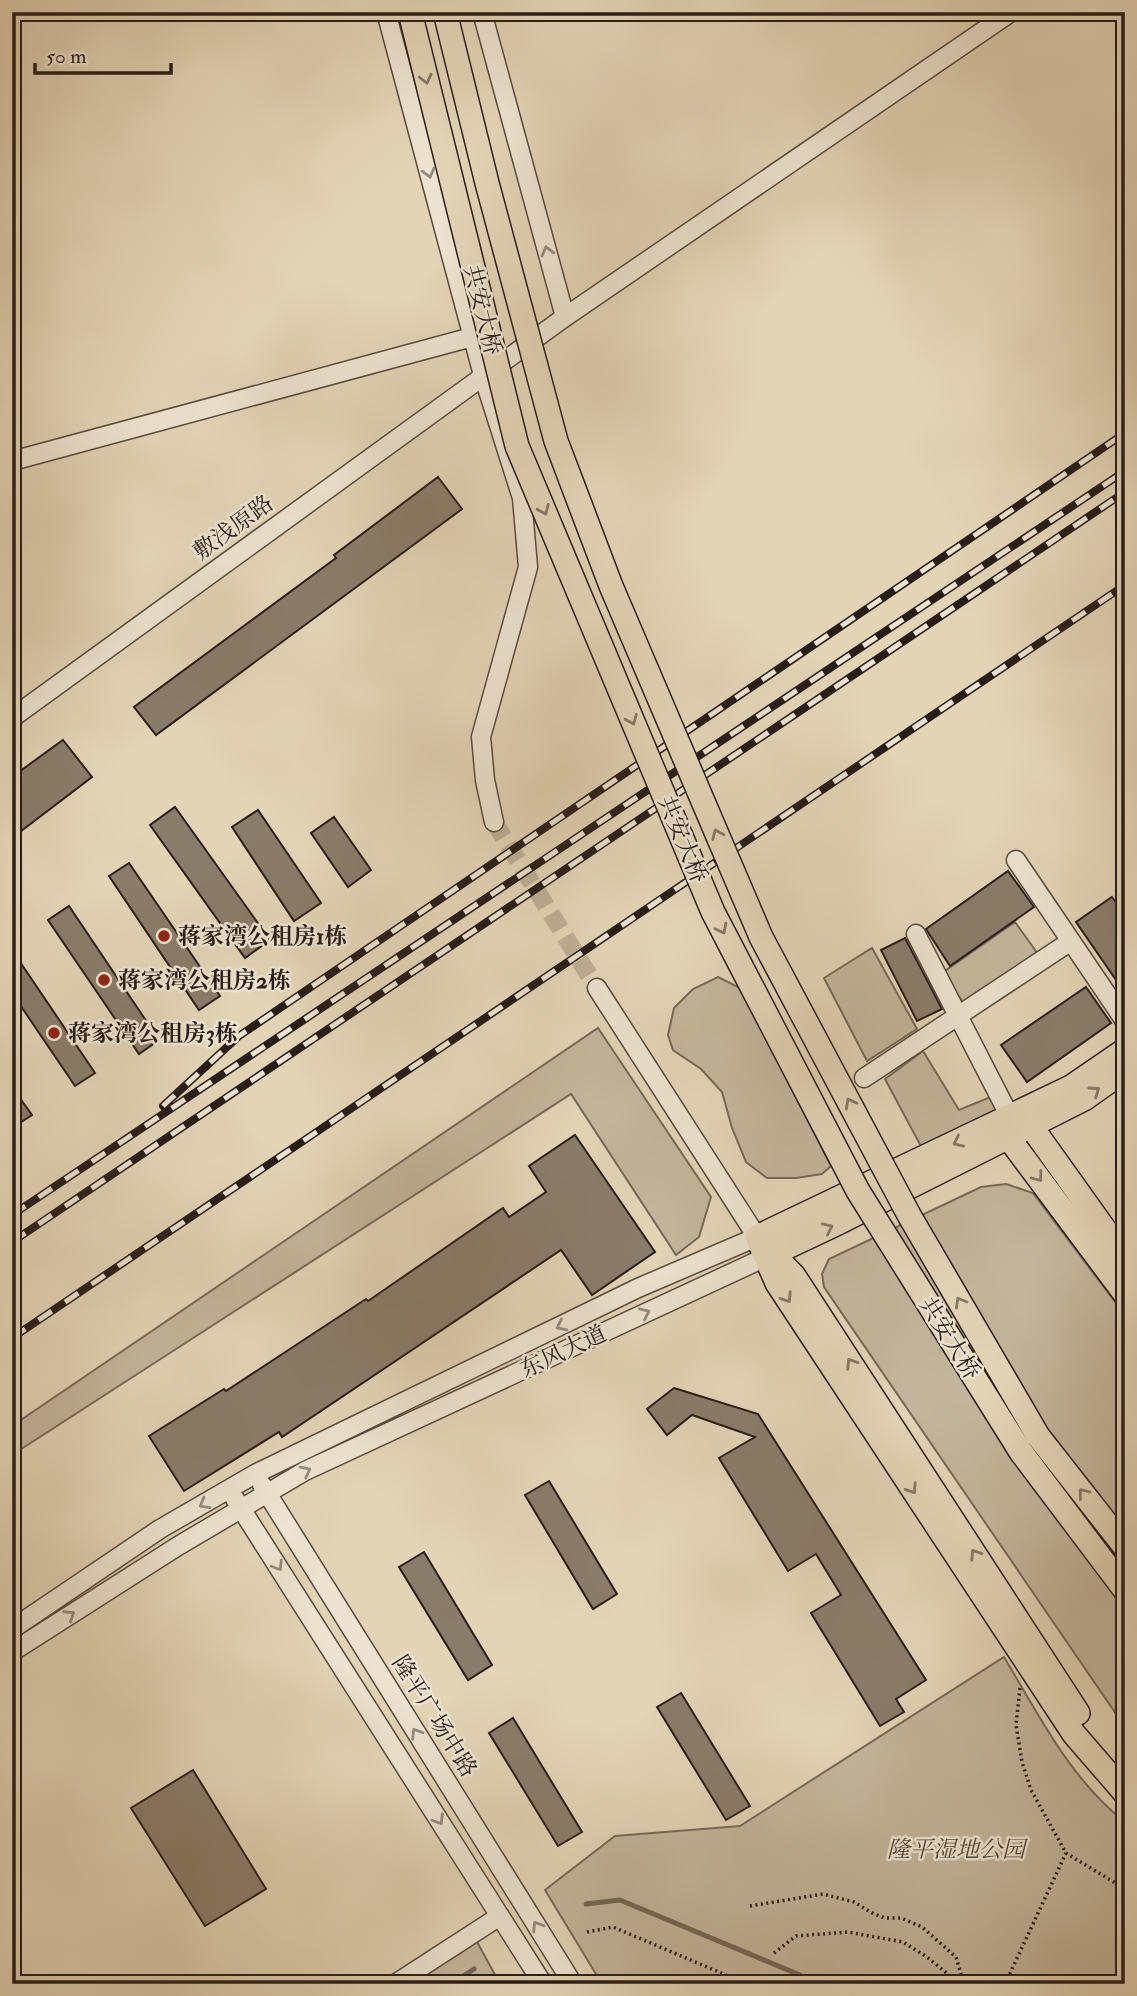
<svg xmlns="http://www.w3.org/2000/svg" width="1137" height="1996" viewBox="0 0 1137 1996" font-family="'IM FELL Double Pica','Noto Serif SC',serif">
<rect width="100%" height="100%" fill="#e3d4b6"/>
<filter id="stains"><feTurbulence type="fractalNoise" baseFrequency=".00286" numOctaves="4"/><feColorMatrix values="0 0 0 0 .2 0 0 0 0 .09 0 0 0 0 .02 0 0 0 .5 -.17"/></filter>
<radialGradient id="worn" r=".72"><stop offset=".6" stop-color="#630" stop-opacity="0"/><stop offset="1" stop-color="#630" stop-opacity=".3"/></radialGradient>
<!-- green -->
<path fill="#c3b59b" stroke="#76695a" stroke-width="2" d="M1015 922 1038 954 965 1005 942 973Z
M872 948 917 1029 867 1061 824 978Z
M718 977 740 988 831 1166 822 1174 796 1178H767L746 1162 732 1128 722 1092 701 1069 673 1050 668 1035 674 1008 693 989Z
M598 1028 711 1197 699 1237 676 1255 571 1094 12 1455V1426Z
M923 1051 959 1110 993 1096 1000 1111 923 1150 885 1079Z
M1006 1184 1033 1193 1125 1315V1524L1084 1553 1125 1604V1727L824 1287 822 1274 829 1259 981 1187Z
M1004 1657C1039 1715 1070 1779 1125 1822V1984H602L545 1890 615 1836 740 1826Z
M475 1938 500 1984H407Z"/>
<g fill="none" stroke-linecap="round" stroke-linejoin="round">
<!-- stream -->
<path stroke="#736656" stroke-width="5" d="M586 1904 620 1900 800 1975 810 1984
M451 1984 474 1969"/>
</g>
<!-- building -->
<path fill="#8a7c6a" stroke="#291d18" stroke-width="2" d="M438 477 462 509 156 735 134 707 336 558 334 555Z
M63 740 92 777 12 838V777Z
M175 807 270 940 245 958 150 825Z
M258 810 321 903 294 921 232 827Z
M334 817 371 870 348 887 311 833Z
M129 863 220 996 199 1010 109 876Z
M1008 871 1034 907 950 966 926 929Z
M1112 897 1125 915V993L1076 922Z
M69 906 159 1040 139 1054 48 920Z
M905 938 942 1009 917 1021 881 950Z
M12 950 95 1073 75 1086 12 993Z
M1086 987 1111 1023 1027 1082 1001 1045Z
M12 1087 32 1115 12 1128Z
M575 1135 655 1252 592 1295 561 1250 282 1437 279 1432 184 1491 149 1436 224 1389 226 1391 366 1299 368 1301 503 1208 509 1217 546 1192 529 1166Z
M674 1388 758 1414 926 1680 896 1699 904 1712 880 1726 811 1613 841 1595 816 1554 788 1571 719 1458 755 1437 692 1415 667 1435 647 1409Z
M549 1481 617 1594 593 1609 525 1495Z
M424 1552 492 1665 468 1680 399 1567Z
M681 1693 750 1806 726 1820 657 1707Z
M513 1718 582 1832 558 1846 489 1733Z
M193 1770 266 1889 205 1926 131 1808Z"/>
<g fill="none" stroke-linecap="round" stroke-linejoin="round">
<!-- minor-tunnel -->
<path stroke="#beaf96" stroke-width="18" stroke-dasharray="18 9" stroke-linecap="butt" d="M494 822 597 988"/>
<defs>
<path id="minor" d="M386 12 483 375 522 498 528 567 481 737 485 780 494 822
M482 12 565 317
M12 461 472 337
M12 718 565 317 1011 12
M1016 860 1125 1021
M916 934 1010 1117
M864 1078 1071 941
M262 1485 573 1984
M235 1499 543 1984
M12 1629 160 1529 255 1474 638 1288 757 1237 597 988
M12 1652 178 1546 305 1471 766 1257
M395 1984 500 1916"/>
<path id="major" d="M1023 1115 1125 1258
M999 1125 1125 1294
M757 1237 777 1283 1074 1734 1125 1793
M757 1237 1071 1087 1125 1050
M769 1250 794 1276 1078 1713
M766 1257 838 1223 1084 1099 1125 1070"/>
</defs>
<!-- minor casing -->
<use href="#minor" stroke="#584b40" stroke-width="21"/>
<!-- major casing -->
<use href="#major" stroke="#291d18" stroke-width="26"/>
<!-- path -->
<path stroke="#291d18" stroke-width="3.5" stroke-dasharray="2 3.5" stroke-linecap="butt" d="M1020 1688 1016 1725 1022 1762 1031 1790 1066 1853 1125 1889
M750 1906 823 1894 854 1902 874 1914 885 1918H901L922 1927 956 1957 964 1984
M587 1932 613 1927 747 1984
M774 1953 796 1936 848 1932 903 1942 927 1957 960 1984
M1005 1984 1066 1853"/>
<!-- minor -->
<use href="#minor" stroke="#ede3d0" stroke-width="18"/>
<!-- major -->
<use href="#major" stroke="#e3d4b6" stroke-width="23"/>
<defs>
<path id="rail" d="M163 1106 239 1036 1125 433
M12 1215 1125 471
M12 1242 1125 492
M12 1338 1125 585"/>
</defs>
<!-- rail casing -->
<use href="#rail" stroke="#291d18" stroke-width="8"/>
<!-- rail -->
<use href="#rail" stroke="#ede3d0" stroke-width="5" stroke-dasharray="16" stroke-linecap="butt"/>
<defs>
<path id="major-bridge" d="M410 12 517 446 713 912 858 1191 1021 1452 1125 1590
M445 12 487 183 556 441 611 586 761 937 909 1215 1038 1436 1125 1547"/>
</defs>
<!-- major-bridge casing -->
<use href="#major-bridge" stroke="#291d18" stroke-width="26" stroke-linecap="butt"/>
<!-- major-bridge -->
<use href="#major-bridge" stroke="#e3d4b6" stroke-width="23"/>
</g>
<!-- one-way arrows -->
<defs><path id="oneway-chevron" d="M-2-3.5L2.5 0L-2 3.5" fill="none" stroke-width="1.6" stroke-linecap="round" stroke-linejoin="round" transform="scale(1.75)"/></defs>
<g stroke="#867867">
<use href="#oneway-chevron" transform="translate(426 79) rotate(76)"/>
<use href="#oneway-chevron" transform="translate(544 510) rotate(67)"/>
<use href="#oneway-chevron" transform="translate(632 720) rotate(67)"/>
<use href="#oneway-chevron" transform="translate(717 834) rotate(-113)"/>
<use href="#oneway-chevron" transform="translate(722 929) rotate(63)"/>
<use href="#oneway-chevron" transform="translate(1095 1091) rotate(-35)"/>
<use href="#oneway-chevron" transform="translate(850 1103) rotate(-118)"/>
<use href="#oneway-chevron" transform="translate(958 1142) rotate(155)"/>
<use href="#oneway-chevron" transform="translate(1038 1177) rotate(53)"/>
<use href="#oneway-chevron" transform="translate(828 1228) rotate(-25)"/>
<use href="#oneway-chevron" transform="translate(787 1298) rotate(57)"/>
<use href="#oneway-chevron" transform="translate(960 1302) rotate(-120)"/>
<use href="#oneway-chevron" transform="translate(851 1363) rotate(-123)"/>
<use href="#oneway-chevron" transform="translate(912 1489) rotate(57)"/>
<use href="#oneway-chevron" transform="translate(1083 1493) rotate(-128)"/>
<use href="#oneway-chevron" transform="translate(975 1554) rotate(-123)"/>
</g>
<g stroke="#958a7d">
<use href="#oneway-chevron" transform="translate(429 173) rotate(75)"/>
<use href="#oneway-chevron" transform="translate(547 251) rotate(-105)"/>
<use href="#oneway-chevron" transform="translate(645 1313) rotate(-25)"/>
<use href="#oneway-chevron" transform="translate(561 1326) rotate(154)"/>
<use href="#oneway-chevron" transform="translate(306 1471) rotate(-27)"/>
<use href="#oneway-chevron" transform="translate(204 1504) rotate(150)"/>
<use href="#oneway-chevron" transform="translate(278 1566) rotate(58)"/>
<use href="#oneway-chevron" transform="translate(70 1615) rotate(-33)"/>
<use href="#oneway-chevron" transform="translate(416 1733) rotate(-122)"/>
<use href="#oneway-chevron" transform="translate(439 1820) rotate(58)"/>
<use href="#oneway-chevron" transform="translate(537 1926) rotate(-122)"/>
</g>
<!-- markers -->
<g fill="#8f2418" stroke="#ede3d0" stroke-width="2.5">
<circle cx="164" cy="936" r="7"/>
<circle cx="104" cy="980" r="7"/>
<circle cx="54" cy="1033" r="7"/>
</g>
<g text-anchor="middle" stroke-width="5" stroke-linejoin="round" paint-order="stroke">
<!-- street labels -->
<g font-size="23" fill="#291d18" stroke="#ede3d0">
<text transform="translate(483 310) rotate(76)" y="8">共安大桥</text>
<text transform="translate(233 527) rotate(-36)" y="8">敷浅原路</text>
<text transform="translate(683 839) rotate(67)" y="8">共安大桥</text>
<text transform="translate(950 1338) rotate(58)" y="8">共安大桥</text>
<text transform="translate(563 1351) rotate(-25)" y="8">东风大道</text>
<text transform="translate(435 1716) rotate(58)" y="8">隆平广场中路</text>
</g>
<!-- poi labels -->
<g font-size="23" font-weight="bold" fill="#291d18" stroke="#ede3d0" text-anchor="start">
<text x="178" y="944">蒋家湾公租房1栋</text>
<text x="118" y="988">蒋家湾公租房2栋</text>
<text x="68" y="1041">蒋家湾公租房3栋</text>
</g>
<!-- park labels -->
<g font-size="23" font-style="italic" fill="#574b3f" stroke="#ede3d0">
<text x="956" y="1857">隆平湿地公园</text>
</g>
</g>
<!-- margin -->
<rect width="1137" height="1996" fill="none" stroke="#e3d4b6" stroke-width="42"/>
<rect x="14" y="14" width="1109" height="1968" fill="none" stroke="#291d18" stroke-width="3.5"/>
<rect x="21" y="21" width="1095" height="1954" fill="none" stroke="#291d18" stroke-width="2"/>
<!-- scale -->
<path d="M35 63v10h136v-10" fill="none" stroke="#291d18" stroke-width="3.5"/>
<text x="46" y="63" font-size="21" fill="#291d18" stroke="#ede3d0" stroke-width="5" paint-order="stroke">50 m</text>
<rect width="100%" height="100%" filter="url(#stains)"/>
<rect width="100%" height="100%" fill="url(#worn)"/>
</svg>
